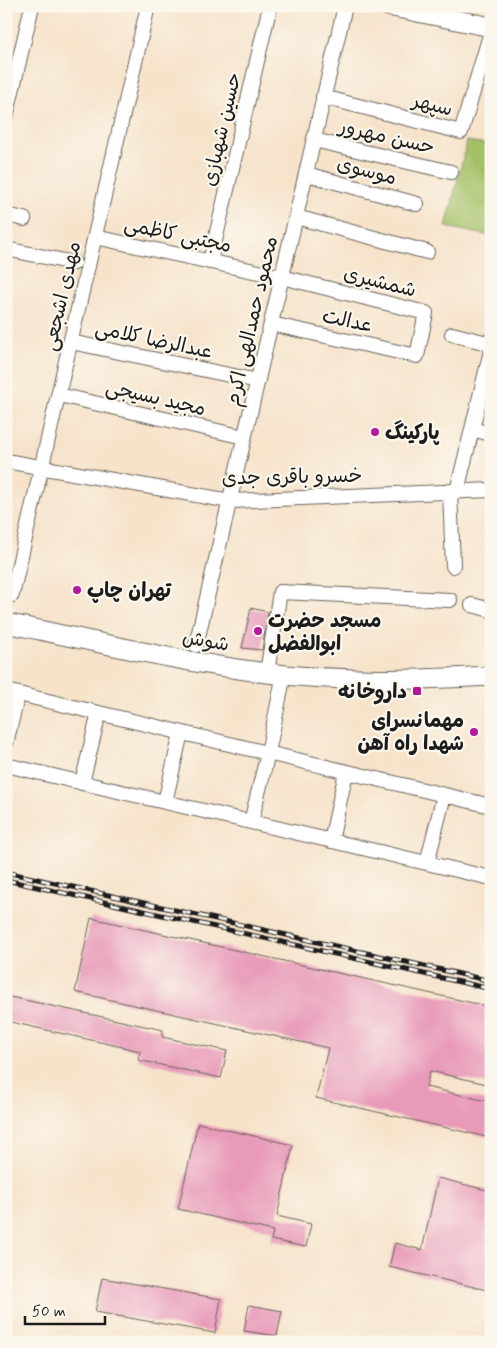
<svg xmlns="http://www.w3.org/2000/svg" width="497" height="1348" font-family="Mynerve,'Playpen Sans Arabic',sans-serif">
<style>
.green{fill:#a5c167;stroke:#606e42}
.building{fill:#e89ab9}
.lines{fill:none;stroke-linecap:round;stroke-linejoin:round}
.minor-casing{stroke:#686259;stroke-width:16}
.major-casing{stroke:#686259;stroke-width:21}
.minor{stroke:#fff;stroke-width:14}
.major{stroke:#fff;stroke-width:19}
.rail-casing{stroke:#1c1c1c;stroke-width:5}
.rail{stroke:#fbf7ec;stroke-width:3;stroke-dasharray:9;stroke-linecap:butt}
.poi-dot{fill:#b5179e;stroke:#fbf7ec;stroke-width:2}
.labels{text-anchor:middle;stroke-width:4.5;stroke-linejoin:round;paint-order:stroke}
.street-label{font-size:20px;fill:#1c1c1c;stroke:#fbf7ec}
.poi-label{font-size:20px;font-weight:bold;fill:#1c1c1c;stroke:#fbf7ec;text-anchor:start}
</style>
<rect width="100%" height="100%" fill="#fbf7ec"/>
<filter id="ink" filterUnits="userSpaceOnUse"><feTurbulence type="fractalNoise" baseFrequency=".02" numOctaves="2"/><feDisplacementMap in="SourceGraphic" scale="10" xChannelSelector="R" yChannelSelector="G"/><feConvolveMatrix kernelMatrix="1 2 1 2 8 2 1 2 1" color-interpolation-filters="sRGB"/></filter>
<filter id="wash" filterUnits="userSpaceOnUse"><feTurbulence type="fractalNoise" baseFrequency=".0096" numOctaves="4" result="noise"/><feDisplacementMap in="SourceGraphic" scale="20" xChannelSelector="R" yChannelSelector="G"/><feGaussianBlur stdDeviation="1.12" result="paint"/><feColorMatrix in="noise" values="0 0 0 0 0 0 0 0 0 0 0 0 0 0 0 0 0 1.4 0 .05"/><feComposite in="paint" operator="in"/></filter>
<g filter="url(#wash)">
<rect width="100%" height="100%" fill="#f6e3ca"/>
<path class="green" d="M467 141 491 145V236L446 227Z"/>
<g id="blocks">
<path class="building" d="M251 608 268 612 262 650 242 648Z
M91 918 491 1007V1085L430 1071 426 1087 491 1102V1138L316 1098 328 1048 75 992Z
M6 996 163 1030 162 1037 227 1051 221 1078 138 1060 140 1051 6 1021Z
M198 1123 293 1145 277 1216 311 1224 306 1247 271 1240 273 1231 178 1209Z
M438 1178 491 1191V1291L389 1267 395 1243 422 1250Z
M102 1278 221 1299 215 1333 95 1312Z
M249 1305 282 1311 277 1336 244 1331Z"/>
</g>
</g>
<g filter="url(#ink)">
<use href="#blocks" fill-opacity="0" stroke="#686259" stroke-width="1"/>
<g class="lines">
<defs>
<path id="minor" d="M323 97 461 132 491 32
M6 117 32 6
M314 140 451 172
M306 174 417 204
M6 215 24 219
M296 217 427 252
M95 237 282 277 426 313 417 356 271 324
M6 249 74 263
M210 262 270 6
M452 334 491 344
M71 342 258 381
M59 395 244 437
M472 429 491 434
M6 461 230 501 491 490
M450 491 453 566
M457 491 491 351
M12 595 148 6
M472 605 491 610
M196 645 345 6
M267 672 280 592 450 600
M6 691 491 806
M6 743 18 694
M6 765 491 878
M82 783 99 713
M165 802 181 733
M251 822 268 753 284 674
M331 841 346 772
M427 863 444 795"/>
<path id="major" d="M388 6 491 27
M6 623C93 641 179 662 267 673 341 682 417 680 491 676"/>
</defs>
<use href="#minor" class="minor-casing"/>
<use href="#major" class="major-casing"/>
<use href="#minor" class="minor"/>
<use href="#major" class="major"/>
<defs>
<path id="rail" d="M6 872 491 981
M6 880 491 989"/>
</defs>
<use href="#rail" class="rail-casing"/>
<use href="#rail" class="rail"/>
</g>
</g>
<g class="poi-dot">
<circle cx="375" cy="432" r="5"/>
<circle cx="77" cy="590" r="5"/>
<circle cx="258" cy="631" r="5"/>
<rect x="412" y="686" width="10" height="10" rx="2.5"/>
<circle cx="474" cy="732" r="5"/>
</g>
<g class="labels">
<g class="street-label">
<text transform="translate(433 104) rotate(14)" y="7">سپهر</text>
<text transform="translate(221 129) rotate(-77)" y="7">حسین شهبازی</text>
<text transform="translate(387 136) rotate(13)" y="7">حسن مهرور</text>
<text transform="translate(367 170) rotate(15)" y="7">موسوی</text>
<text transform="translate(178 234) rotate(12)" y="7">مجتبی کاظمی</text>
<text transform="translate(380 281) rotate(14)" y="7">شمشیری</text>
<text transform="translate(61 296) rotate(-77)" y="7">مهدی اشجعی</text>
<text transform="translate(348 320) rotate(12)" y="7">عدالت</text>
<text transform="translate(251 321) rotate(-77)" y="7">محمود حمدالهی اکرم</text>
<text transform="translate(154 339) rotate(12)" y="7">عبدالرضا کلامی</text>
<text transform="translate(156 397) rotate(13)" y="7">مجید بسیجی</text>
<text transform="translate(292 476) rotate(-1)" y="7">خسرو باقری جدی</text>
<text transform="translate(206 640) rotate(10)" y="7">شوش</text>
</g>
<g class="poi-label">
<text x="385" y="439">پارکینگ</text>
<text x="87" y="597">تهران چاپ</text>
<text x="268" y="627">مسجد حضرت<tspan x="268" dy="23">ابوالفضل</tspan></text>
<text x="407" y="698" text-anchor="end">داروخانه</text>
<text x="464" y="727" text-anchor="end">مهمانسرای<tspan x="464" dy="23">شهدا راه آهن</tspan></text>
</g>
</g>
<rect width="497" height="1348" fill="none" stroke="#fbf7ec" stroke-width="25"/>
<path d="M25 1316v8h80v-8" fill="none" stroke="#1c1c1c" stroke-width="2.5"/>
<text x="32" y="1316" font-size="15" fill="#1c1c1c" stroke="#fbf7ec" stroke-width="4" paint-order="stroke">50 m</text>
</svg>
